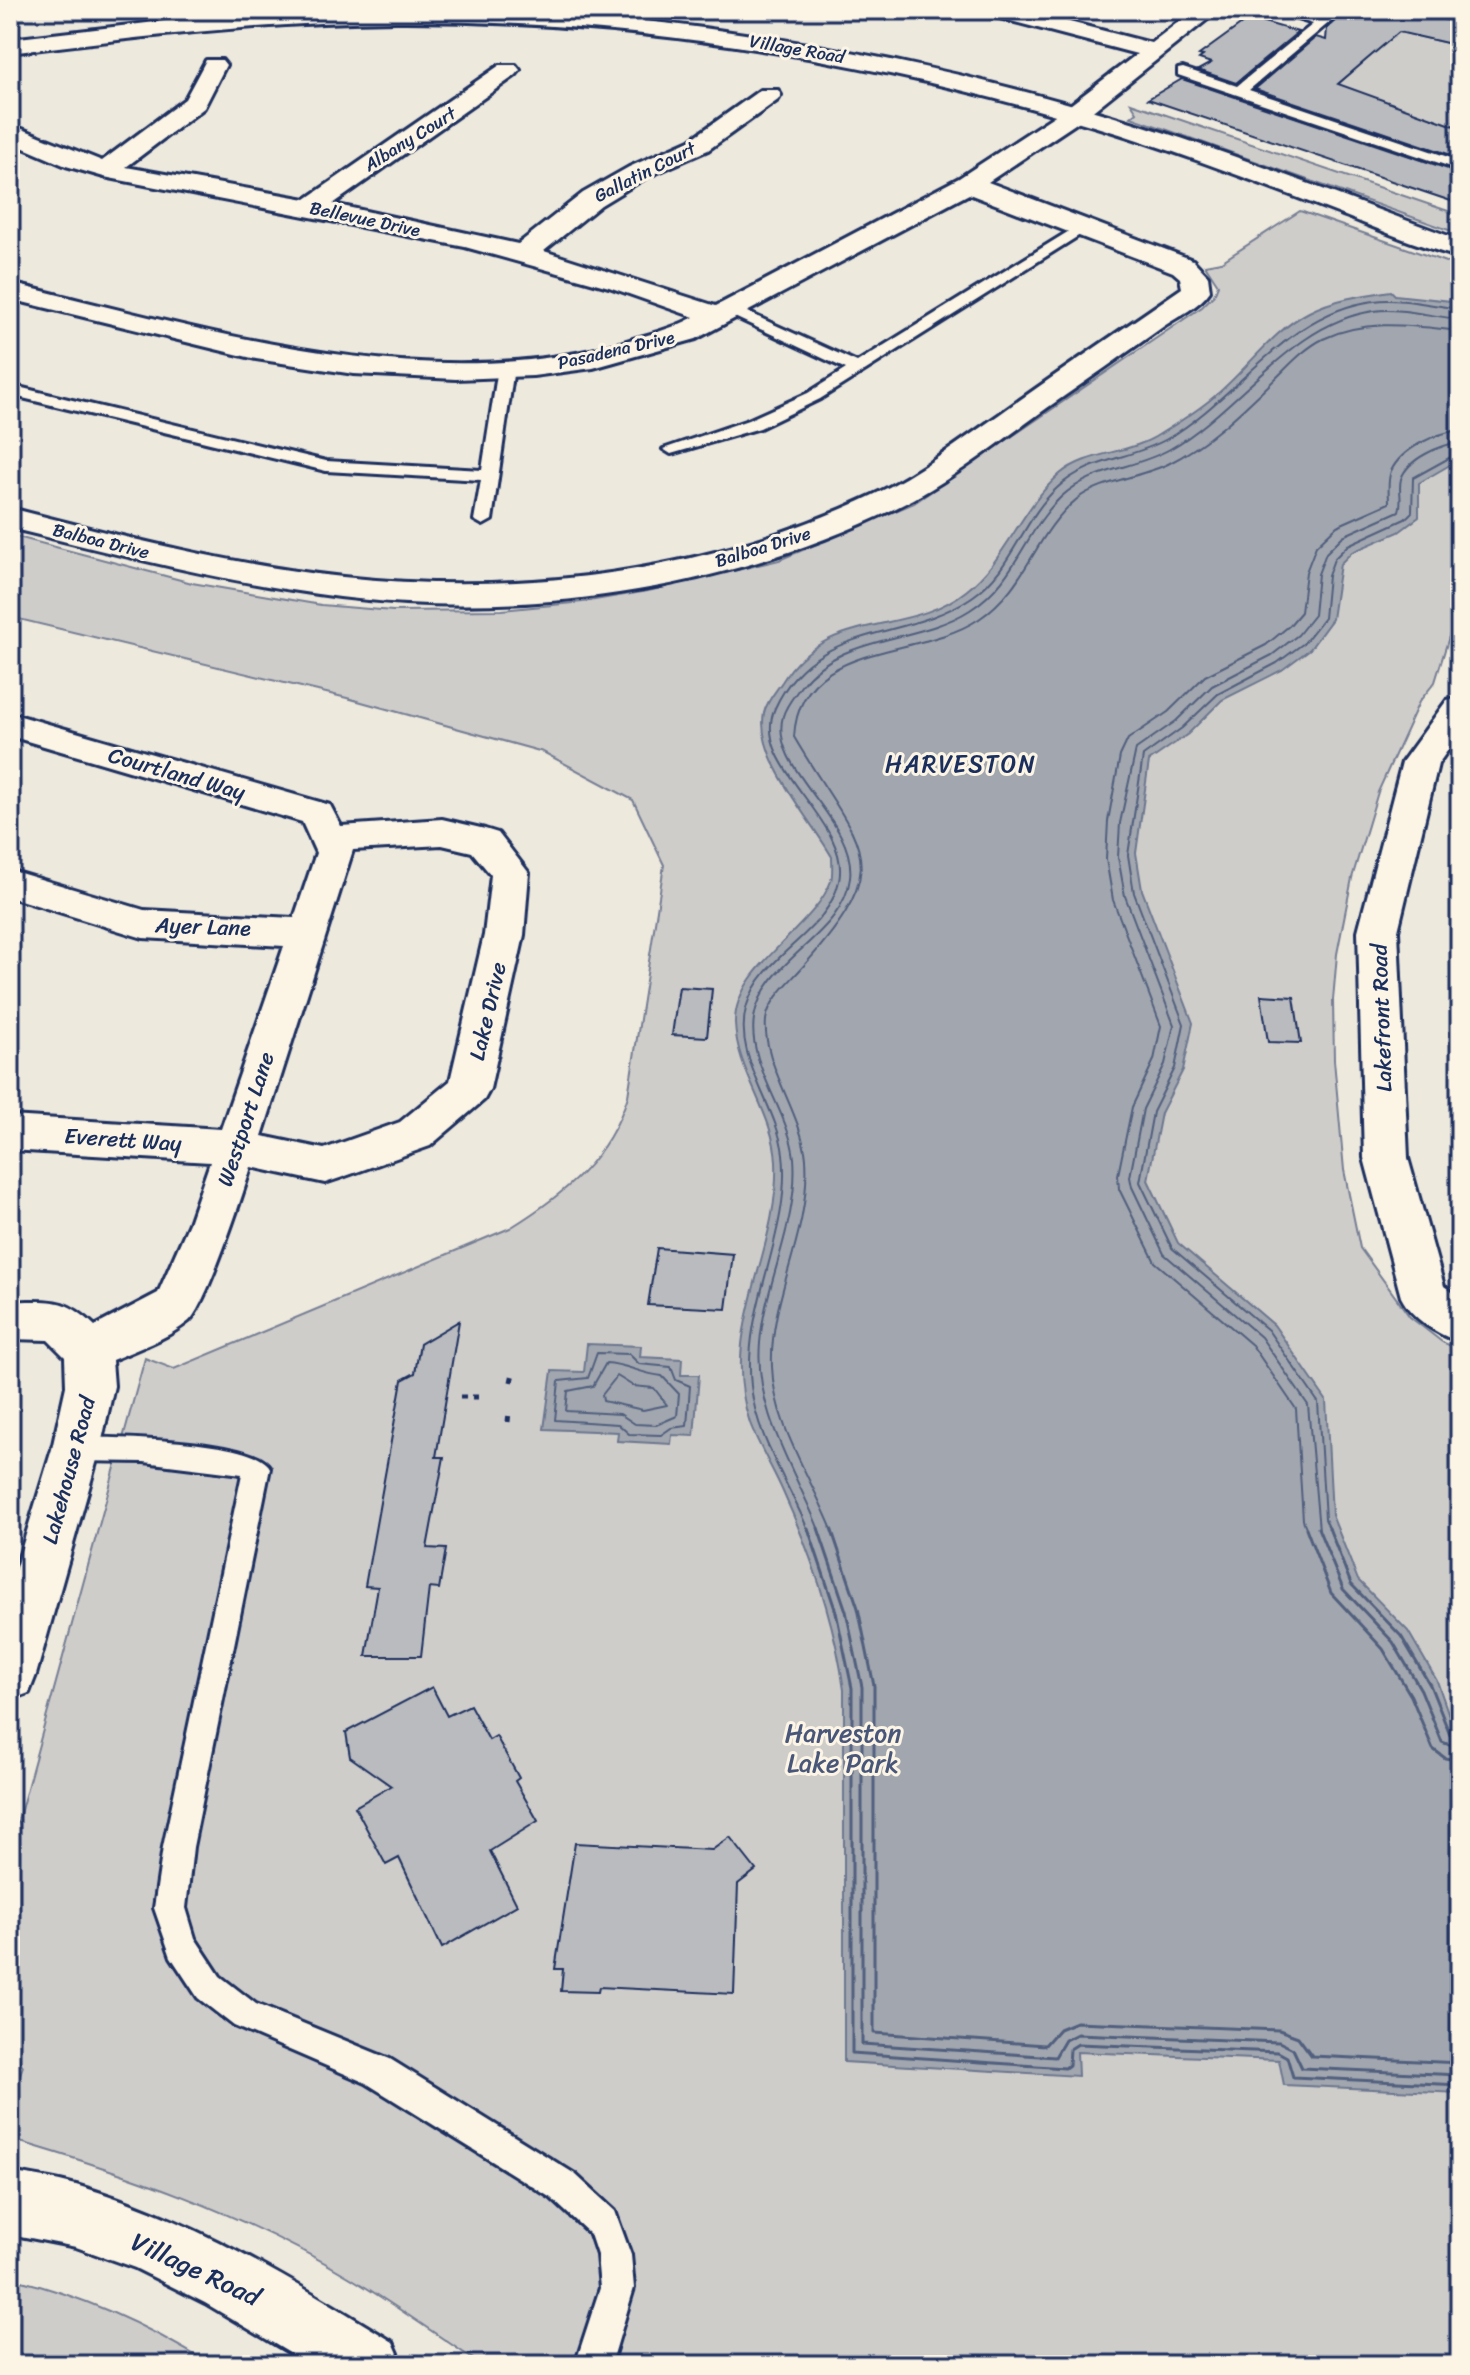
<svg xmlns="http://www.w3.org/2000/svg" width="1470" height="2375" font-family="Sriracha,sans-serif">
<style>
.green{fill:#cfcdca;stroke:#757e94;stroke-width:2}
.water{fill:#a2a7af;stroke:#6c778f;stroke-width:2}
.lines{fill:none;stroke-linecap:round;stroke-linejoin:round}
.shore-far1{stroke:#515f7e;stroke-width:2}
.shore{stroke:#515f7e;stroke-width:3}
.building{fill:#babbbe;stroke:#1b2f5e;stroke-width:2}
.service-casing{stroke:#1b2f5e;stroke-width:6}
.minor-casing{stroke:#1b2f5e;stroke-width:6}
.tertiary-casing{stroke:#1b2f5e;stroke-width:6}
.path{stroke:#1b2f5e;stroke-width:5;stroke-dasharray:6 6;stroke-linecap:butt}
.service{fill:#fcf5e5;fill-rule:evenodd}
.minor{fill:#fcf5e5;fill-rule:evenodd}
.tertiary{fill:#fcf5e5;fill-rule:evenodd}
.labels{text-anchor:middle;stroke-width:6;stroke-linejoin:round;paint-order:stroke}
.far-street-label{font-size:18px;fill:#1b2f5e;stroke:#fcf5e5}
.street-label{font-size:22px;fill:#1b2f5e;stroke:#fcf5e5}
.neighbourhood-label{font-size:24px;letter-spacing:2px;fill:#1b2f5e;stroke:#fcf5e5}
.near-park-label{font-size:26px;fill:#485679;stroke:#fcf5e5}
.near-street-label{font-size:26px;fill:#1b2f5e;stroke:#fcf5e5}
</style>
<rect width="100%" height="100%" fill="#eee9dd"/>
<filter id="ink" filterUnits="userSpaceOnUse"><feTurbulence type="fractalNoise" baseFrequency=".0125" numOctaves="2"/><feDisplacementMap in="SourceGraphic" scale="16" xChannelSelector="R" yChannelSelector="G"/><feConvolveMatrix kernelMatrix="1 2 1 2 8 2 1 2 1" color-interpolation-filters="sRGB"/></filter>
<g filter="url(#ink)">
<path class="green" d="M1396 31 1460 46V117L1454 121 1459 123 1453 131 1406 109 1337 85Z
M1131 103 1460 215V234L1131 117 1137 112Z
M1300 211 1460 267V601L1435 682 1419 702 1378 792 1352 878 1337 954 1333 1000 1334 1060 1344 1170 1360 1248 1410 1317 1442 1342 1460 1350V2365H482C438 2336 395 2305 349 2277 244 2214 128 2173 10 2139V2101L23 2066 10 2049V1850L145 1358 174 1369 510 1228C565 1194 608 1159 628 1096L664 865 633 800 543 752 347 698 15 618 10 622V535L192 583 321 605 393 611 502 610 583 602 648 591 779 560 914 503 1202 307 1214 295 1218 285 1205 265 1221 262Z
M10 2278C81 2295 149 2326 211 2365H10Z"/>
<path class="water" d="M1391 291 1395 295 1460 302V459L1419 483V517L1399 532 1352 552 1340 564 1332 619 1310 649 1282 670 1222 700 1188 734 1149 761 1136 853 1142 890 1193 1023 1183 1070 1161 1113 1148 1180 1178 1243 1274 1325 1326 1400 1332 1515 1358 1580 1408 1631 1437 1681 1460 1747V2093L1284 2085 1279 2060 1077 2052 1078 2076 844 2062V1690C835 1623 812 1556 784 1494 774 1470 759 1447 750 1423 718 1328 780 1254 776 1162 774 1113 737 1073 735 1024 733 967 814 929 831 881 833 874 832 865 832 857 810 818 755 758 764 713 766 702 776 691 782 682 827 608 907 638 966 591 1007 559 1020 509 1060 474 1086 452 1126 454 1155 437 1173 426 1194 413 1210 400 1245 373 1270 332 1309 312 1334 299 1364 295 1391 291Z
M587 1344 641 1346 640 1357 682 1359 681 1375H699L694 1436 672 1435 671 1444 617 1441 618 1432 544 1429 552 1371 584 1372Z"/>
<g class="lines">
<path class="shore-far1" d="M597 1353 629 1354 639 1364 671 1367 676 1380 690 1386 687 1426 671 1428 661 1435 629 1434 618 1424 555 1420 559 1381 588 1378Z
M606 1363C626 1364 641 1374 662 1376L679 1394 677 1416 656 1425 635 1424 620 1414 566 1411 568 1391 593 1386Z
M617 1376 633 1386 654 1388 667 1405 643 1410 603 1401 602 1395Z
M808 1530C789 1483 756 1437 751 1386 742 1306 792 1233 783 1154 777 1104 731 1056 747 1005 762 954 828 933 839 881 852 820 749 766 775 708 814 621 905 643 972 597 1013 569 1022 520 1057 488 1087 459 1132 459 1167 439 1239 397 1286 312 1374 301 1401 297 1432 306 1460 309
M819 1530C795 1470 754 1410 760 1343 765 1281 799 1222 794 1158 789 1111 747 1065 754 1018 763 959 843 937 850 878 857 818 768 770 783 716 786 705 795 695 801 686 842 633 917 644 970 610 1017 580 1023 533 1061 497 1092 468 1135 469 1170 449 1240 409 1292 322 1374 311 1401 307 1433 317 1460 319
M832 1530C811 1477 774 1425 772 1367 769 1296 811 1235 806 1159 802 1113 762 1064 766 1020 768 1002 787 984 799 971 902 858 859 849 794 737 799 639 918 660 979 619 1028 586 1034 534 1077 499 1098 482 1143 476 1168 464 1207 445 1241 412 1272 382 1288 367 1303 349 1323 339 1367 318 1413 326 1460 331
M1307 1530 1303 1520 1296 1409 1252 1345 1155 1262 1119 1189 1118 1175 1132 1107 1154 1060 1161 1026 1113 900 1106 859 1108 821 1120 756 1128 739 1168 712 1205 676 1266 645 1289 626 1301 612 1306 572 1316 546 1337 526 1389 503C1389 493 1387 481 1391 471 1402 448 1436 433 1460 430
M1319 1530 1308 1405 1261 1337 1164 1254 1132 1187 1130 1177 1143 1109 1165 1064 1174 1025 1125 896 1118 857 1120 823 1136 749 1176 721 1212 686 1272 655 1298 635 1314 615 1318 574 1326 553 1343 536 1399 511C1403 500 1398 490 1401 479 1408 458 1441 445 1460 442
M1330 1530 1325 1519 1318 1402 1268 1330 1172 1248 1140 1182 1153 1112 1175 1068 1184 1024 1134 893 1128 855 1143 756 1182 728 1218 694 1277 663 1304 643 1324 618 1328 576 1334 559 1348 545 1405 519 1412 512 1413 478 1460 452"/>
<path class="shore" d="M808 1528 836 1612 852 1688V2053L1065 2068 1069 2065 1070 2049 1078 2044 1278 2052 1287 2057 1293 2077 1460 2085
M818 1528 846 1611 862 1687V2044L1055 2057 1065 2040 1077 2034 1279 2042 1293 2049 1302 2068 1460 2075
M831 1528 858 1608 874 1686V2033L1045 2045 1059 2029 1076 2022 1279 2030 1298 2037 1312 2056 1460 2063
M1306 1528 1331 1593 1383 1649 1411 1696 1433 1749 1445 1758 1460 1761
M1318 1528 1343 1589 1393 1642 1421 1690 1442 1742 1460 1749
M1329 1528 1351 1584 1401 1636 1430 1685 1450 1735 1460 1739"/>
</g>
<path class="building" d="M1347 10H1425L1429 16 1460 23V46L1399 32 1338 84 1460 128V158L1255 89 1316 37 1326 40 1327 28Z
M1250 18 1298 32 1236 83 1198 70 1211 63 1199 59 1203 56 1199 55Z
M1182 79 1460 173V204L1148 99Z
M679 987 712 989 707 1037 672 1035Z
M1261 995 1294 997 1301 1043 1268 1042Z
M657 1248 733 1254 726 1309 648 1305Z
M459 1321 436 1457H444L427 1548 446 1549 439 1589 429 1588 421 1656H366L378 1587 365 1586 402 1380 415 1373 420 1344Z
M432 1687 447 1716 470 1705 489 1740 496 1736 519 1778 515 1781 538 1821 490 1851 517 1905 442 1948 399 1858 386 1865 355 1807 391 1786 350 1757 346 1732Z
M730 1837 756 1870 738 1884 734 1994 599 1987 598 1992 561 1991 563 1969H555L575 1843 712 1850Z"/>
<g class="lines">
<defs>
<path id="service" d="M1267 10H1287L1320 19 1330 10H1344L1249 90 1460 161V170L1178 75V69L1183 68 1237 86 1313 24Z
M1428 10 1460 12V20L1430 13Z
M1079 225 1091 228 820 399 760 428 671 454 663 449 748 420 808 393 846 369 726 313V307H736L857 362Z
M506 363 514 368 492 520 483 525 474 520 481 480 326 471 10 395V385L326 461 482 470 498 368Z
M76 1437C111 1438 256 1439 270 1468L193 1847 186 1908 195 1938 220 1976 256 2004 390 2059 575 2174 615 2211 631 2255 634 2288 611 2365H575L600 2288 597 2255 590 2234 551 2198 366 2083 234 2026 198 1998 171 1957 154 1908 163 1847 242 1474 144 1462 76 1461 67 1457 63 1449 67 1441Z"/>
<path id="minor" d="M985 10H1023L1151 43 1194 10H1219L1084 118 988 182 1193 260 1208 276 1210 291C1200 306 1179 316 1164 326 1125 354 1086 381 1047 408 998 443 950 482 896 508 726 591 526 620 340 597 228 583 119 555 10 528V508C120 536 230 565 343 577 524 596 708 573 873 495 918 474 959 442 1000 414 1060 371 1121 330 1182 288L1180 278 1173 272 969 194 696 339 593 368 533 376 456 379 354 374 256 359 10 299V283C203 329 422 398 620 343 645 335 671 330 694 317L609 287 465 247 104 177 66 166 10 142V124L102 161 185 99 206 60H222L226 65 204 108 126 167 306 199 500 65H516L520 70 516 75 333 204 518 244 583 193 629 167 690 140 760 90H778L781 95 778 100 708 150 647 177 601 205 544 251 716 306 959 178 1066 108 1137 54 988 15Z
M1460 697V733L1438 764 1398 931 1408 1158 1444 1286 1460 1298V1342C1437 1334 1412 1319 1401 1297L1364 1158 1358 931 1402 762 1447 700Z
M10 713 330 805 341 826 442 819 485 829 498 833 529 873 524 935 490 1089 484 1100 430 1146 340 1178 325 1183 251 1167C243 1194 206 1306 189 1321 167 1339 138 1349 112 1360L114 1386 100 1449 36 1675 29 1693 10 1700V1587L52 1449 66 1386 65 1357 48 1340 10 1339V1301C51 1302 64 1296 95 1326L158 1293 189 1223 210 1162 10 1150V1116L221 1129 284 946 143 938 10 897V870L144 910 294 918 316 853 302 822 10 736ZM442 845 472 852 491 875 484 935 450 1081 400 1122 324 1149 262 1136 353 850Z"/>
<path id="tertiary" d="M303 10C371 10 440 7 508 10 702 20 897 54 1084 108 1212 144 1335 195 1460 240V257C1415 246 1370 225 1327 209 1241 176 1155 143 1066 118 850 56 621 20 396 21 267 22 138 37 10 53V39L190 18Z
M10 2172C32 2176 55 2179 76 2185 190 2218 292 2280 393 2342L403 2365H310L205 2303 135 2268 76 2247 10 2234Z"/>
</defs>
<use href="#service" class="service-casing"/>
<use href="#minor" class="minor-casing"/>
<use href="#tertiary" class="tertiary-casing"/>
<path class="path" d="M511 1382 513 1373
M460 1397H478
M508 1422 509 1412"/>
<use href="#service" class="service"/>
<use href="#minor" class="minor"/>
<use href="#tertiary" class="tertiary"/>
</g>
</g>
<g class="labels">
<g class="far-street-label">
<text transform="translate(797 49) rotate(10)" y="6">Village Road</text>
<text transform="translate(410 139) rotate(-32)" y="6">Albany Court</text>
<text transform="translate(645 172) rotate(-27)" y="6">Gallatin Court</text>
<text transform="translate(365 219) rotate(12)" y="6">Bellevue Drive</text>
<text transform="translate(616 350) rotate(-13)" y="6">Pasadena Drive</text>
<text transform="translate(101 541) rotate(14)" y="6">Balboa Drive</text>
<text transform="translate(763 547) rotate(-17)" y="6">Balboa Drive</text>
</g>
<g class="street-label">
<text transform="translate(177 773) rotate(16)" y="8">Courtland Way</text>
<text transform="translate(203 926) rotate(2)" y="8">Ayer Lane</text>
<text transform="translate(487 1011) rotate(-77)" y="8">Lake Drive</text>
<text transform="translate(1381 1018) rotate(-92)" y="8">Lakefront Road</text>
<text transform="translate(245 1119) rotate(-72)" y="8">Westport Lane</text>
<text transform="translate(123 1139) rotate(4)" y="8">Everett Way</text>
<text transform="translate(68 1470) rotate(-75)" y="8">Lakehouse Road</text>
</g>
<g class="neighbourhood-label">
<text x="961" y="772">HARVESTON</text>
</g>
<g class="near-park-label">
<text x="843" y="1742">Harveston<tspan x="843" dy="30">Lake Park</tspan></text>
</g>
<g class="near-street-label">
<text transform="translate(196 2269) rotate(25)" y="9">Village Road</text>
</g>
</g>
<rect width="1470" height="2375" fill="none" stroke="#fcf5e5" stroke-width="40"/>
<rect x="20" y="20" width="1430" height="2335" fill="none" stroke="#1b2f5e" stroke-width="3" filter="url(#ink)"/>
</svg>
